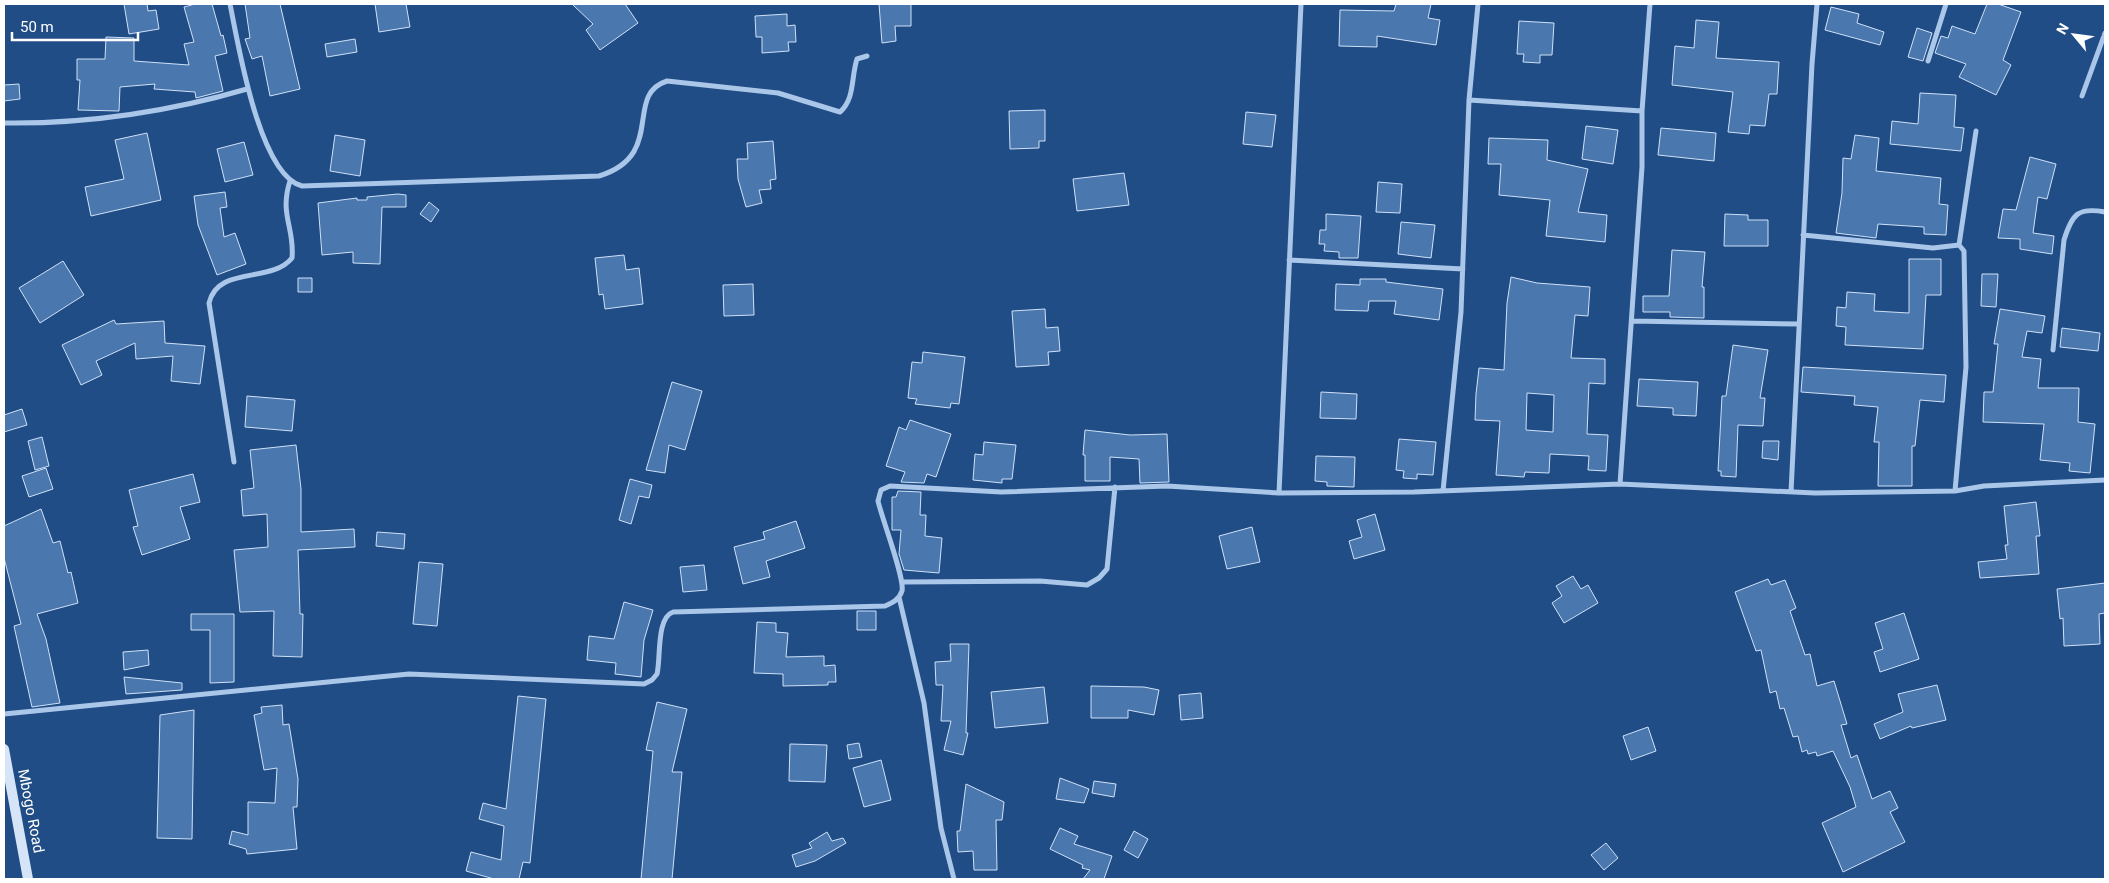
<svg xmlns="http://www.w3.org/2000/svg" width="2109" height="883" font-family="Roboto,sans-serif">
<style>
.building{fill:#4a77ae;stroke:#cfe1f7;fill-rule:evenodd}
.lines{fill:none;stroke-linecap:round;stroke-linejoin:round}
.street{stroke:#aac7e9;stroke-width:5}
.secondary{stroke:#d5e4f7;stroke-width:10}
.labels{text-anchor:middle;stroke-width:4.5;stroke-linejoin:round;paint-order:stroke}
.street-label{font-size:15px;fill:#fff;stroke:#214d86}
</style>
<rect width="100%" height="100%" fill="#214d86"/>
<path class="building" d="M124 4H147L148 11 156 10 159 29 129 34Z
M195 4H212L221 36 223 35 227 53 215 56 223 91 196 98 195 92 154 89 155 84 120 87 119 111 78 110 80 80H77V59H105L106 37 134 38V61L189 65 184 44 194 42 184 7Z
M245 4H280L300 89 270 96 262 56 252 59 245 39 250 38Z
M375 4H406L410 27 379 32Z
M572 4H625L638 23 600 50 586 30 593 24Z
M879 4H911V26H895L896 41 882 43Z
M1396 4H1431L1428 18 1440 20 1436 45 1377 36V47L1339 46 1340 10 1394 11Z
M1987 4H1998L2021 12 2003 60 2011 65 1996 95 1959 77 1966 64 1935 53 1941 36 1948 38 1952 26 1975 34Z
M1831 7 1859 14 1857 23 1884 32 1880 45 1825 30Z
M787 14V26L795 25 796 42H788L789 51 762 53V37H756L755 16Z
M1696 20 1719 22 1716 58 1779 62 1777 94H1769L1765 126 1750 125 1749 134 1728 132 1733 92 1672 85 1675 46 1694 48Z
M1519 21 1554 23 1552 55H1540V63L1523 62 1524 54H1517Z
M1917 28 1932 33 1923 61 1908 57Z
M355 39 357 52 327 57 325 44Z
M19 84 20 99 4 101V85Z
M1920 93 1956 95 1954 127 1964 128 1961 151 1890 144 1892 121 1918 124Z
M1045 110V141H1039V148L1010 149 1009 111Z
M1246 112 1276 115 1272 147 1243 144Z
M1586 126 1618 130 1613 164 1582 159Z
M1661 128 1716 133 1714 161 1658 155Z
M147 133 161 200 91 216 85 187 124 179 115 140Z
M335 135 365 140 360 176 330 171Z
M1855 135 1879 138 1876 171 1941 178 1939 204 1948 205 1946 235 1924 234V227L1878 224 1876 238 1836 233 1842 193 1843 158 1851 159Z
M1489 138 1548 140 1547 160 1588 169 1578 212 1607 215 1605 242 1546 236 1550 200 1499 195 1501 164H1488Z
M773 141 776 179 770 180 771 189 759 190 762 203 746 207 738 179 737 159H748L747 143Z
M244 142 253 175 225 182 217 149Z
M2030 157 2056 164 2047 199 2038 197 2033 233 2054 236 2052 254 2020 249V239L1998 238 2003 209 2016 210Z
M1124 173 1129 205 1077 211 1073 179Z
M1378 182 1402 184 1400 213 1376 212Z
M225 192 227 207 220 208 224 237 235 233 246 264 217 275 198 225 194 196Z
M398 194 406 195V207H382L380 264 353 263V252L322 255 318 203 357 198V200H367V197Z
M429 202 439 210 431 222 420 214Z
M1326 214 1361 216 1358 258H1339V252L1324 251 1325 244H1319L1320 230H1326Z
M1725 214 1748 215V220H1768V246H1724Z
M1401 222 1435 225 1431 258 1398 254Z
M1672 250 1705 252 1702 287H1704V318L1670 317V312H1643V296H1669Z
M624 255 626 270 639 268 643 304 605 309 603 294 599 295 595 258Z
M1909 259H1941V295H1926L1923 349 1845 345 1846 327 1836 326 1837 307 1846 308 1847 292 1875 294 1874 311 1909 313Z
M63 261 84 295 40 323 19 288Z
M1982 274H1998L1996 307 1981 306Z
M1511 277 1537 283 1590 287 1588 316 1575 315 1571 358 1605 359V384L1589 383 1587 434 1608 435 1606 471 1588 470 1589 456 1550 454 1549 473 1525 472 1524 477 1496 475 1500 421 1475 420 1476 394 1479 368 1504 370 1507 303ZM1527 393 1554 395 1553 432 1526 430Z
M298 278H312V292H298Z
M1360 279H1386V282L1443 289 1439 320 1394 314 1396 301H1369L1368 311 1335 310 1336 284 1360 285Z
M753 284 754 315 724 316 723 285Z
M1045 309 1046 328 1058 327 1060 351 1048 352 1049 365 1016 367 1012 311Z
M2000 309 2045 316 2042 333 2027 331 2022 357 2041 359 2038 388H2079L2078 422 2095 424 2090 473 2069 471 2070 463 2040 460 2044 424 1983 422 1984 392H1993L1998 344H1994Z
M114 320 116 324 164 321 165 343 205 346 200 384 171 381 173 356 136 359 135 343 96 361 102 375 81 385 62 345Z
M2062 328 2100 333 2098 351 2060 347Z
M1733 345 1768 350 1760 398H1765L1763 426 1738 425 1736 477 1721 476V471H1718L1722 396H1726Z
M923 352 965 357 959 404 951 403 950 408 915 404 917 399 908 398 912 362 922 363Z
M1803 367 1946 375 1944 402 1920 400 1915 446H1912V486H1878L1879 442H1874L1878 407 1854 405 1855 396 1801 392Z
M1639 379 1698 382 1696 416 1673 415V408L1637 406Z
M672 382 702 391 685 450 669 445 665 473 646 470Z
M1321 392 1357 394 1356 419 1320 418Z
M247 396 295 400 292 431 245 427Z
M22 409 27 425 4 432V415Z
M910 420 951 434 936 477 927 474 924 483 901 482 905 472 886 466 899 427 906 430Z
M1085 430 1130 435 1167 434 1169 482 1140 483 1139 459 1110 457V481H1085V455H1083Z
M42 437 49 466 35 470 28 441Z
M1399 439 1436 442 1433 475 1417 474V479L1403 478 1404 471 1396 470Z
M1763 441H1779L1778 460 1762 458Z
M984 442 1016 445 1012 479H1002V483L973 480 975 454 983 455Z
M296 445 301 489V532L354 529 355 547 298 550 300 614H303L302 657 273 656 274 611 240 612 234 550 268 547 267 514 243 516 241 490 254 488 250 450Z
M1316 456 1355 457 1354 487 1327 486V482L1315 481Z
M46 468 53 489 29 497 22 476Z
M193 474 200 502 180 507 190 539 142 555 133 527 138 526 129 490Z
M630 479 652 485 649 498 639 496 631 524 619 520Z
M898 491 921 492 920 515H926L925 536 942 538 939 573 904 570 899 554 901 530H892V497H896Z
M2036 502 2040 536H2036L2039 574 1980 578 1978 562 2007 559 2005 545H2008L2004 506Z
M41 509 53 543 60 541 68 573 71 572 78 603 37 614 46 639 60 703 32 707 14 626 21 624 4 558V526Z
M1375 514 1385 550 1354 559 1349 541 1362 537 1357 520Z
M796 521 805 548 766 561 770 577 743 584 734 547 765 539 763 532Z
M1252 527 1260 562 1227 569 1219 536Z
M377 532 405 534 404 549 376 546Z
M419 562 443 564 437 626 413 624Z
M704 565 707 590 683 592 680 567Z
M1573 576 1581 589 1588 585 1598 603 1564 623 1552 603 1562 596 1556 586Z
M1768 579 1771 585 1785 580 1796 608 1790 611 1805 655 1810 654 1817 686 1834 681 1847 724 1841 725 1851 758 1857 755 1872 799 1890 791 1898 808 1890 812 1905 842 1843 872 1822 823 1856 807 1850 787 1833 751 1817 756 1816 752 1808 754 1807 750 1802 752 1798 736 1793 737 1784 708 1780 709 1776 691 1770 693 1761 650 1756 651 1735 592Z
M2105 583V613L2099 614 2100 644 2064 646 2063 618 2060 619 2057 589Z
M624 602 653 610 644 640 641 677 615 674 616 663 587 660 589 636 614 639Z
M857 611H876V630H857Z
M1904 613 1919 659 1880 672 1874 652 1883 649 1875 623Z
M191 614H234V682L210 683V630H191Z
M757 622 776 623V632L788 633 786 657 824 656V666L835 665 836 682H828V685L783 686V674L754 673Z
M950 644H969L966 733H968L963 755 944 750 951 721H941L943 685H936L935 662 951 661Z
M148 650 149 665 124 670 123 652Z
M124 677 182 683V690L126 694Z
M1937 685 1946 720 1912 728 1911 726 1880 739 1874 724 1903 712 1898 694Z
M1091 686 1144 687 1159 690 1154 715 1128 710V718H1091Z
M1044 687 1048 723 995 728 991 692Z
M1201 693 1203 718 1181 720 1179 695Z
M518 696 546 699 530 863 523 862 519 879H494L466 871 471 852 501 860 504 826 479 819 483 803 506 809Z
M657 702 687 709 672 772H682L672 879H641L653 751 646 750Z
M282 705 283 725 289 724 298 779 297 807H293L297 849 247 854 246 849 229 844 232 831 248 835V802L275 803 277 768 264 770 254 715 262 713 261 707Z
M194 710 192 839 157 838 160 715Z
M1648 727 1656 751 1631 760 1623 736Z
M859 743 862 757 849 759 847 745Z
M790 744 827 745 825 782 789 781Z
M881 760 891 800 864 807 853 768Z
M1060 778 1089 789 1084 803 1056 799Z
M1094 781 1116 784 1114 797 1092 793Z
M966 784 1004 802 1002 820H996L997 870H974L973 851 958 852 957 831H960Z
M1060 828 1078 836 1074 844 1112 856 1104 879H1083L1090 870 1082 868 1083 865 1050 849Z
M1134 831 1148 839 1138 858 1124 850Z
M827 832 832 841 843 838 846 843 815 861 796 867 792 855 812 848 809 843Z
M1606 843 1618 858 1604 870 1591 855Z"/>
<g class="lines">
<path class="street" d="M230 4C238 43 259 175 302 186L599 176C667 155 623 95 667 81L778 93 840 112C855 99 851 77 857 59L867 56
M1928 61 1946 4
M2082 96 2105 33
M1469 100 1642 111
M4 123C86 124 168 112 247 89
M1803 235 1933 248 1959 245 1964 251 1966 367 1955 491
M1959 245 1976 131
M1289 260 1463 269
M1632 321 1798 324
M2053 350 2064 240C2072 214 2078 207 2105 212
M234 462 209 303C218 265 271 284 292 258 295 228 279 215 290 181
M1620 484 1642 167V111L1650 4
M1443 491 1461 312 1469 100 1478 4
M1791 492 1812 64 1817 4
M1279 493 1301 4
M902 582 1040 581 1087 585 1099 578 1107 569 1115 487
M899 597 924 703 941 828 954 879
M4 714 409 674 644 684 652 680 657 674C661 658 656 618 673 612L885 606C892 603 899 600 902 591 905 578 882 519 878 501L881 490 890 486 1001 492 1167 486 1279 493 1414 492 1620 484 1815 493 1955 491 1984 486 2105 480"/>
<path class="secondary" d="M4 749 28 879"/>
</g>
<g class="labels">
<g class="street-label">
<text transform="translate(31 811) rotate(79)" y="5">Mbogo Road</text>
</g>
</g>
<rect width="2109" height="883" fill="none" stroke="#ffffff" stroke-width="10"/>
<g transform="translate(2074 35) rotate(299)" stroke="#214d86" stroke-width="4" paint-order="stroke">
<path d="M0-4L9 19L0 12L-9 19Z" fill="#ffffff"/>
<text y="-8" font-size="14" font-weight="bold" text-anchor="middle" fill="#ffffff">N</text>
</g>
<path d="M12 32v8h126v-8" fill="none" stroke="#ffffff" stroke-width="2.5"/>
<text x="20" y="32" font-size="15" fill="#ffffff" stroke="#214d86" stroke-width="4" paint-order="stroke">50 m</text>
</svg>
